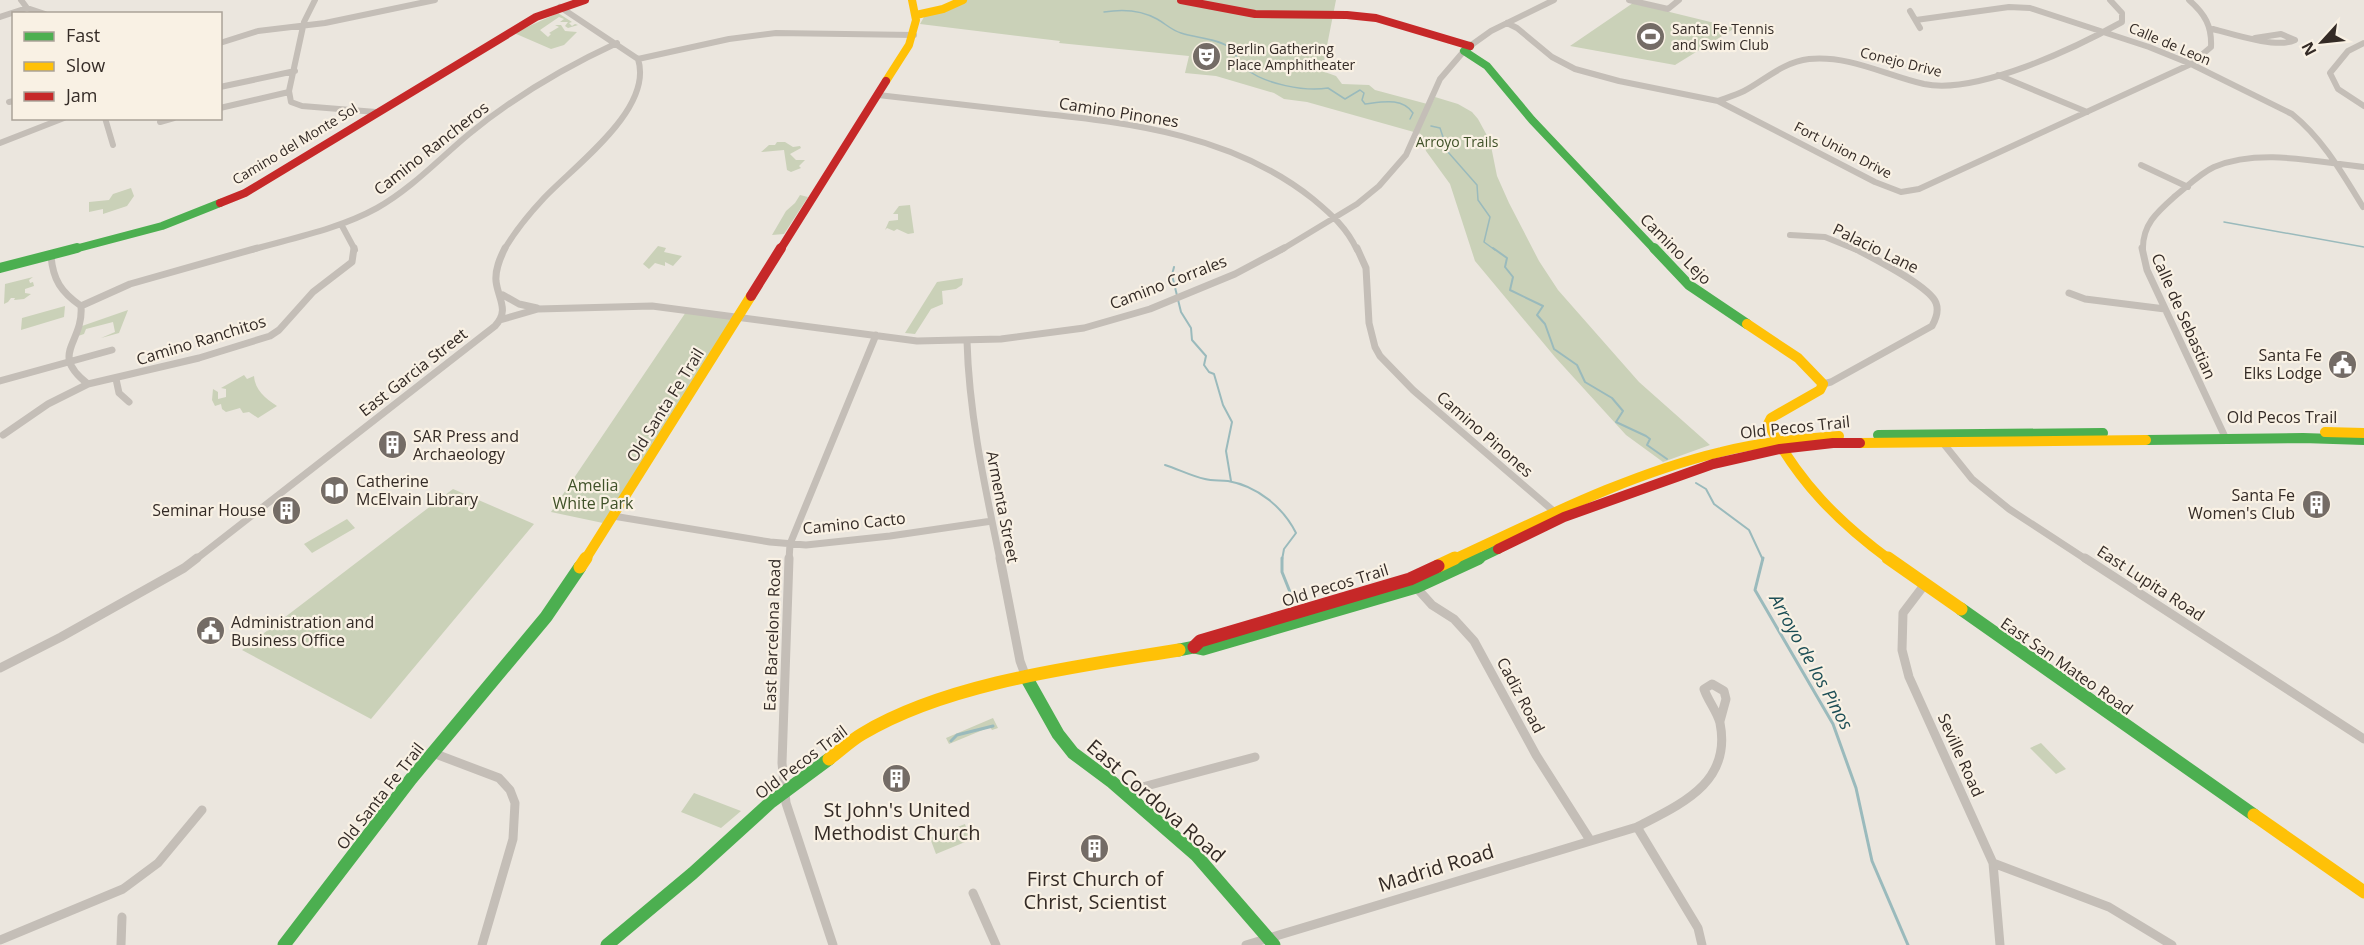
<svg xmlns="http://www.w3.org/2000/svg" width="2364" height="945" font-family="'Open Sans',sans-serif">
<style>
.green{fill:#cad1b8}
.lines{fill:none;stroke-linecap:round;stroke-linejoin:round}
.stream-far2{stroke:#9ababc;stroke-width:1.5}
.stream-far1{stroke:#9ababc;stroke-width:2}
.stream{stroke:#9ababc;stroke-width:3}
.street-far2{stroke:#c4beb7;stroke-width:6}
.street-far1{stroke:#c4beb7;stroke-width:7}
.street{stroke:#c4beb7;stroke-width:9}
.fast-far2{stroke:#4caf50;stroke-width:8}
.fast-far1{stroke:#4caf50;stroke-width:10}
.fast{stroke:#4caf50;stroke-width:13}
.slow-far2{stroke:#ffc107;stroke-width:8}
.slow-far1{stroke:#ffc107;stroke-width:10}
.slow{stroke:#ffc107;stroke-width:13}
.jam-far2{stroke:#c62828;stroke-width:8}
.jam-far1{stroke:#c62828;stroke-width:10}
.jam{stroke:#c62828;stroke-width:13}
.labels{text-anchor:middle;stroke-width:4.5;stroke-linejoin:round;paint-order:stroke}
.far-poi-label{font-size:14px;fill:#342b26;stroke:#f9f1e4;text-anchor:start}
.far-street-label{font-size:14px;fill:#342b26;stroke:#f9f1e4}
.far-park-label{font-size:14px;fill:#405229;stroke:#f9f1e4}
.street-label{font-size:16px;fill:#342b26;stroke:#f9f1e4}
.poi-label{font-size:16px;fill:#342b26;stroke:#f9f1e4;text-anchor:end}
.park-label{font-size:16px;fill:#405229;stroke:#f9f1e4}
.water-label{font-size:18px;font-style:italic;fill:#1b4d55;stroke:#f9f1e4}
.near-street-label{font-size:20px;fill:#342b26;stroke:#f9f1e4}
.near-poi-label{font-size:20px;fill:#342b26;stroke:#f9f1e4}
</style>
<rect width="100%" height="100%" fill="#ebe6de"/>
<path class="green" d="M967 0H1336L1322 71 1336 76 1342 84 1369 85 1375 90 1431 105 1435 97 1458 104 1472 112 1478 119 1490 141 1497 176 1509 203 1539 261 1558 290 1639 382 1710 445 1663 462 1626 435 1555 357 1475 261 1450 184 1426 151 1421 134 1307 102 1284 99 1274 93 1216 76 1185 73 1189 56 1059 43 1060 41 920 24 924 17Z
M1633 3 1735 28 1675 65 1570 46Z
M558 13 572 22 569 23 572 26 575 24 578 25 568 28 565 26 568 22H560L564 19 559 17 540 30 548 37 551 34 549 33 559 27 555 25H561L565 31 577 32 564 45 551 49 514 33Z
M777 142H785L793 147 800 146 801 148 790 154 796 160H805L799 166 801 168 791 172 787 170 784 150 761 152 769 145H775Z
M131 188 134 196 127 206 103 214V209L89 212V202L109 200 113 194Z
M800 195 808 197 784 234 772 235 786 211 795 203Z
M910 205 914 233 908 234 897 229 894 231 887 228 885 230 889 221 898 220V214H893L899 206Z
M658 246 666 248 664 252 682 256 673 266 665 262V266L655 263 649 269 643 264Z
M33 277 29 280 30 283 33 282 34 286 25 289V293L31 294 24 299 14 300 15 298H11L8 302 4 304 5 284Z
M963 278 962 285 956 289 942 291 943 304 931 309 915 334 905 333 937 282Z
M65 306 64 317 21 330 22 318Z
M128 310 119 333 101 338 115 332 113 322 86 329 84 334 78 336 82 326Z
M686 312 728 317 732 320 603 523 551 512Z
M244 375 247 379 254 376C255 390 265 398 277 406L258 418 249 412 243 413 240 408 226 412 222 409 221 404 215 406 212 400 213 389 218 392V399L226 397V389L221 388Z
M453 489 534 524 371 719 242 650Z
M347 519 355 528 312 553 304 544Z
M993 718 998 728 992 730 990 727 949 744 946 738Z
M2041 743 2066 769 2056 774 2030 748Z
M694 793 741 811 721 828 681 812Z
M965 824 970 840 936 854 930 838Z"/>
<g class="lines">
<path class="stream-far2" d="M1104 12C1122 9 1141 10 1157 19 1166 24 1171 30 1181 33 1196 38 1216 38 1229 47 1236 53 1239 63 1246 69 1265 84 1305 92 1328 88L1345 99 1360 90 1364 93 1362 100 1365 104C1382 102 1402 97 1413 113L1410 119
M1431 126 1440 128 1448 152 1477 185 1478 200 1490 217 1484 242 1495 250
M2224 222 2364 247"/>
<path class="stream-far1" d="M1493 248 1507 258 1505 267 1513 277 1510 290 1543 306 1537 315 1545 324 1554 349 1577 365 1585 382 1612 398 1623 411 1616 422 1646 436 1650 439 1647 445 1667 459
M1174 267 1172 275 1181 312 1191 328 1192 340 1206 356 1204 365 1209 372 1214 374 1223 405 1232 422 1226 451 1231 481
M1165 465C1178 469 1191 476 1205 479 1212 481 1220 480 1228 481 1257 486 1283 507 1296 533L1284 549 1282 560
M1696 483 1706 489 1714 504 1749 530 1763 560"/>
<path class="stream" d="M1282 558V572L1292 597
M1763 558 1755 590 1833 724 1856 788 1872 861 1908 945
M951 741 957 735 993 726"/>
<path class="street-far2" d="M21 0 27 8 45 14
M315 0 304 22 289 91 291 102 302 106 376 112
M1629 0 1668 9 1679 0
M1910 11 1920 28
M0 17 27 8
M1916 20 2009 7 2030 8 2149 47 2191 64 2292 114C2323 139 2342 173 2363 207
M1507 23 1517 28 1552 57 1575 69 1619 81 1718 101 1875 182 1901 192 1919 189 2191 64 2211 47C2212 26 2205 14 2189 0
M2213 29C2232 34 2278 49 2295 40L2281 34 2255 38
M220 43 258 31 325 23 435 0
M2364 43 2348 51 2330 73 2338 89 2364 106
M1470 46 1491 31 1554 0
M638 59 729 39 776 33 914 35
M1998 75 2087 112
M220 87 295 71
M878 95C931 101 983 107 1036 113 1134 123 1234 136 1313 199 1331 214 1347 228 1357 250
M1718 101C1726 98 1736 95 1744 91 1765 80 1783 62 1809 59 1849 55 1885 75 1924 84 1977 95 2075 48 2122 22V13L2110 0
M9 102 14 101
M220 108 289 92
M105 118 113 145
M160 122 174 118
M0 143 64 118
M2141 165 2188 187
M341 224 355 250
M1790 235 1825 237 1857 250
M251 250C293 238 339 229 377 208 411 189 439 159 469 134 514 97 565 67 617 43
M504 250C515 231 529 214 544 198 574 166 654 109 638 59L560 7
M1281 250 1357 204 1379 186 1406 155 1440 79 1464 51
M2143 250C2142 225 2157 212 2174 197 2187 187 2199 174 2214 167 2260 148 2316 162 2364 167"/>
<path class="street-far1" d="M1357 248 1366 268 1369 323 1375 347 1380 356 1413 390 1557 514
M2142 248 2147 270 2226 439
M51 256C53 280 61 292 81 306 84 344 48 353 88 384
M2069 293 2085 299 2165 309
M503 295 519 304 537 308
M81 306 130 284 257 248
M500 320 538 309 652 306 917 341 1001 339 1084 328 1150 309 1235 274 1284 248
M967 341C969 415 985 487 1000 560
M116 379 119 393 129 402
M0 381 112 350
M1823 384 1831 382 1932 326C1936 319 1939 311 1936 303 1930 286 1871 257 1854 248
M3 435 48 404 88 384 199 358 270 336 279 330 313 292 352 262 354 248
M1939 438 1972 479 2009 509 2087 560
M613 516 770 542 806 545 890 536 992 521
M195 560 495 326C510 310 498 299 496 281 495 269 500 258 505 248
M789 560 790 544 876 335"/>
<path class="street" d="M789 558 782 763 786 803 833 945
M1000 558 1020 661 1026 677
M2085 558 2364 739
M1925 584 1903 613 1902 650 1909 677 1993 863 2000 945
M1414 585 1432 605 1454 619 1474 641 1536 755 1590 840
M0 668 61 637 184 568 197 558
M433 753 499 778 510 790 515 803 513 839 482 945
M1126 795 1135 789 1255 757
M1637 827 1698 928 1702 945
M1993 863 2109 907 2172 945
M973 893 996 945
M0 940 123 889 158 863 202 810
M121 945 122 917
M1246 945 1637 827C1681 804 1732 783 1720 723 1717 711 1708 701 1704 689L1712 684 1724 691 1726 699 1720 721"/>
<path class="fast-far2" d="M1470 46 1464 51 1487 66 1532 120 1655 250
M71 250 162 226 220 203"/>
<path class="fast-far1" d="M1654 248 1689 285 1747 324
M0 268 77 248
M1878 435 2103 433
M2146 440 2303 438 2364 440
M1475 560 1498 549"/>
<path class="fast" d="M1961 609 2254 815
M1179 650 1194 647 1203 649 1416 587 1479 558
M1026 677 1058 734 1073 753 1112 782 1196 855 1274 945
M284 945 411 779 546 617 580 567
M607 945 693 873 771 802 829 759"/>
<path class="slow-far2" d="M916 15 943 9 963 0
M886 81 909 45 916 20 912 0"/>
<path class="slow-far1" d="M1747 324 1798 358 1823 384 1820 390 1771 418 1768 424C1799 482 1837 521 1890 560
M2325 432 2364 433
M1860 443 2146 440
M585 560 751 296
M1452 560C1539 520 1628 474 1721 452 1759 442 1799 439 1839 436"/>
<path class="slow" d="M1888 558 1961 609
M1438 566 1455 558
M580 567 586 558
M829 759C840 751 850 741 862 734 948 682 1081 666 1179 650
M2254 815 2364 892"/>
<path class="jam-far2" d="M1181 0 1255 14 1347 15 1376 18 1470 46
M220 203 245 193 536 17 585 0
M780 250 886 81"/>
<path class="jam-far1" d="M751 296 781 248
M1498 549 1564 517 1713 464 1780 449 1833 443H1860"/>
<path class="jam" d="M1194 647 1200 641 1410 579 1438 566"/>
</g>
<defs>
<symbol id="stadium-disc" viewBox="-11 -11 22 22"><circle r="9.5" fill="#746c66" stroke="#f9f1e4"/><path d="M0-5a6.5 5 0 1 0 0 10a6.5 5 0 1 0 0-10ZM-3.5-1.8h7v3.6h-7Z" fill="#fff"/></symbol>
<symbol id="theatre-disc" viewBox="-11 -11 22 22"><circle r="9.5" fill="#746c66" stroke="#f9f1e4"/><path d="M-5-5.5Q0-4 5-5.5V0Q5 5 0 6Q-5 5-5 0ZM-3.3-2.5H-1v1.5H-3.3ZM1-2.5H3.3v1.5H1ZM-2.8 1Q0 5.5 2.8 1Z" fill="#fff"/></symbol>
<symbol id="civic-disc" viewBox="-11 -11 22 22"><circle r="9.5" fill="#746c66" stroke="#f9f1e4"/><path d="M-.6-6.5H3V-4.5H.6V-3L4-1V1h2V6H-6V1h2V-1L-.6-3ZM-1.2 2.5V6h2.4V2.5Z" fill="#fff"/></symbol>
<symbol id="building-disc" viewBox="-11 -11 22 22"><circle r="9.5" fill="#746c66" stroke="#f9f1e4"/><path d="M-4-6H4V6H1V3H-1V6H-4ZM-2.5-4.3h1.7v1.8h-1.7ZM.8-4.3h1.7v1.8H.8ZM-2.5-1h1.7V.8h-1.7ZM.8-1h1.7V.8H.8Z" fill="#fff"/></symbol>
<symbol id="library-disc" viewBox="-11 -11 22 22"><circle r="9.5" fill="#746c66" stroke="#f9f1e4"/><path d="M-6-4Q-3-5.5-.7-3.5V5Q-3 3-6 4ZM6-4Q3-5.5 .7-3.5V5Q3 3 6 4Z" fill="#fff"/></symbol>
</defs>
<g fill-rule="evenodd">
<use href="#stadium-disc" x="1634" y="20" width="33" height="33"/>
<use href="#theatre-disc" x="1190" y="40" width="33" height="33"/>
<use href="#civic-disc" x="2326" y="348" width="33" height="33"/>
<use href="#building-disc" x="376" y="428" width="33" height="33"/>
<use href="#library-disc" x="318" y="474" width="33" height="33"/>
<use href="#building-disc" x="2300" y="488" width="33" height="33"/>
<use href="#building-disc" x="270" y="494" width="33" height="33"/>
<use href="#civic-disc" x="194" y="614" width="33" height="33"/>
<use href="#building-disc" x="880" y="762" width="33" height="33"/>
<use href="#building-disc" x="1078" y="832" width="33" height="33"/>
</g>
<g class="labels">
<g class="far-poi-label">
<text x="1672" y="34">Santa Fe Tennis<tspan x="1672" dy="16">and Swim Club</tspan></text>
<text x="1227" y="54">Berlin Gathering<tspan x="1227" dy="16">Place Amphitheater</tspan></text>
</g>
<g class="far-street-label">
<text transform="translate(2170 44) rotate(23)" y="5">Calle de Leon</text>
<text transform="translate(1901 62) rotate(14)" y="5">Conejo Drive</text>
<text transform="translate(295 144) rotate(-31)" y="5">Camino del Monte Sol</text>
<text transform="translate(1843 150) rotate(27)" y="5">Fort Union Drive</text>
</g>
<g class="far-park-label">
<text x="1457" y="147">Arroyo Trails</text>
</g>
<g class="street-label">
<text transform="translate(1119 112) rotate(9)" y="6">Camino Pinones</text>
<text transform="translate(431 148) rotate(-38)" y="6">Camino Rancheros</text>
<text transform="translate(1876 248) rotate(26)" y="6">Palacio Lane</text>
<text transform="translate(1676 249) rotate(45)" y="6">Camino Lejo</text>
<text transform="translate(1168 282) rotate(-21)" y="6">Camino Corrales</text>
<text transform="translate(2184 316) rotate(66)" y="6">Calle de Sebastian</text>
<text transform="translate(201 340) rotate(-17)" y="6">Camino Ranchitos</text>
<text transform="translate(413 372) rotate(-38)" y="6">East Garcia Street</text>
<text transform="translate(665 405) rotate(-58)" y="6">Old Santa Fe Trail</text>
<text x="2282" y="423">Old Pecos Trail</text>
<text transform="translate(1795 427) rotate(-6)" y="6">Old Pecos Trail</text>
<text transform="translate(1485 434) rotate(41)" y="6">Camino Pinones</text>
<text transform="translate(1003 507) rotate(79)" y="6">Armenta Street</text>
<text transform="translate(854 523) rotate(-6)" y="6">Camino Cacto</text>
<text transform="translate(2151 583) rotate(33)" y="6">East Lupita Road</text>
<text transform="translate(1335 585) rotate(-17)" y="6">Old Pecos Trail</text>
<text transform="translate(772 635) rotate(-88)" y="6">East Barcelona Road</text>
<text transform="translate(2067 666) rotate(35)" y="6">East San Mateo Road</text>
<text transform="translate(1521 695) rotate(62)" y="6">Cadiz Road</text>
<text transform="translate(1961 755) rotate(66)" y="6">Seville Road</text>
<text transform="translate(801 762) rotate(-37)" y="6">Old Pecos Trail</text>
<text transform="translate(380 796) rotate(-52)" y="6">Old Santa Fe Trail</text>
</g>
<g class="poi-label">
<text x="2322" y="361">Santa Fe<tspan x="2322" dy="18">Elks Lodge</tspan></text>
<text x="413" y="442" text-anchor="start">SAR Press and<tspan x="413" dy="18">Archaeology</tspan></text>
<text x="356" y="487" text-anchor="start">Catherine<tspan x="356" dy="18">McElvain Library</tspan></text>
<text x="2295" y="501">Santa Fe<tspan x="2295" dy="18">Women's Club</tspan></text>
<text x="266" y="516">Seminar House</text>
<text x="231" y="628" text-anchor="start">Administration and<tspan x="231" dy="18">Business Office</tspan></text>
</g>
<g class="park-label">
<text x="593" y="491">Amelia<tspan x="593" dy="18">White Park</tspan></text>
</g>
<g class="water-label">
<text transform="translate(1811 662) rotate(61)" y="6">Arroyo de los Pinos</text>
</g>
<g class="near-street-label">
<text transform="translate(1156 801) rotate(41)" y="7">East Cordova Road</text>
<text transform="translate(1436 868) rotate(-17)" y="7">Madrid Road</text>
</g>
<g class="near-poi-label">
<text x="897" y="817">St John's United<tspan x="897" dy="23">Methodist Church</tspan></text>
<text x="1095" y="886">First Church of<tspan x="1095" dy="23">Christ, Scientist</tspan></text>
</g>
</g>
<rect x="12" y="12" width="210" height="108" fill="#f9f1e4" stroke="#aaa298" stroke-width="1.5"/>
<rect x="24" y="32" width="30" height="9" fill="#4caf50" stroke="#aaa298" stroke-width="1.5"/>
<text x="66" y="42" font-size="18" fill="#342b26">Fast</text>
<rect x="24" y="62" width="30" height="9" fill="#ffc107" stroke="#aaa298" stroke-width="1.5"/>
<text x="66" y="72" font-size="18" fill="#342b26">Slow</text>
<rect x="24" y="92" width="30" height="9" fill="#c62828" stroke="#aaa298" stroke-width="1.5"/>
<text x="66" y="102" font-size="18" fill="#342b26">Jam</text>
<g transform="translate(2322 42) rotate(243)" stroke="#f9f1e4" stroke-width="4.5" paint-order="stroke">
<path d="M0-4.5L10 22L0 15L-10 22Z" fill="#342b26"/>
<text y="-9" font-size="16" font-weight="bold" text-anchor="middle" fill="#342b26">N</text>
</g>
</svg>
